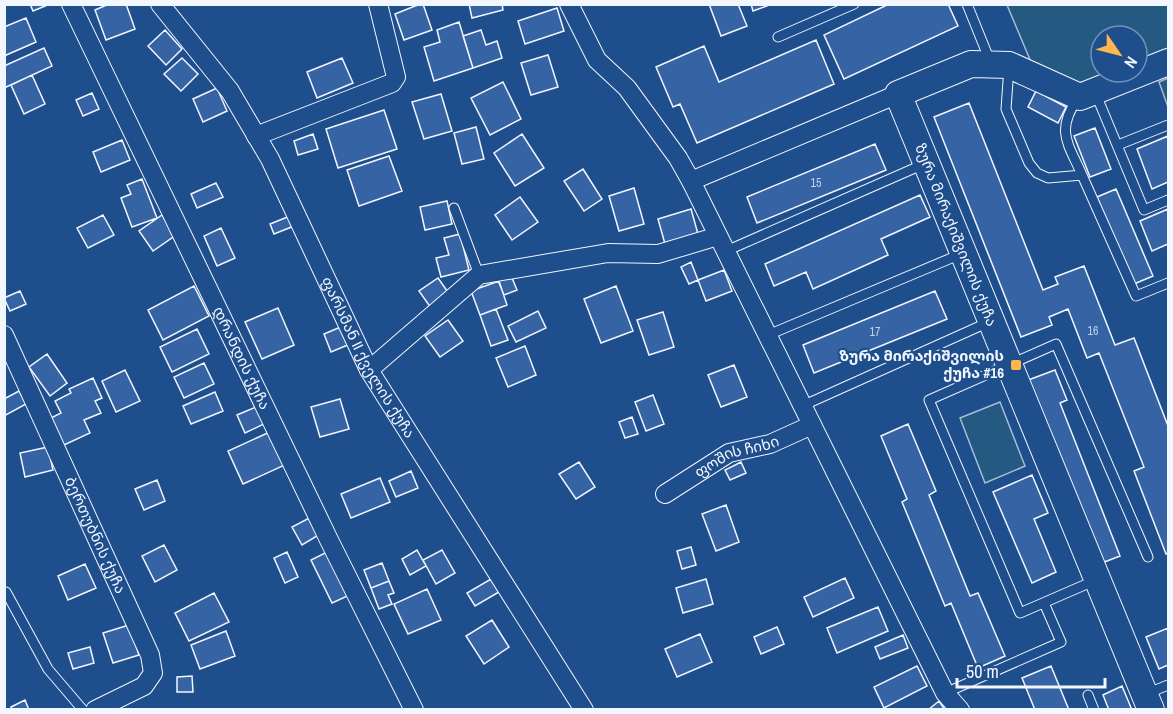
<svg xmlns="http://www.w3.org/2000/svg" width="1173" height="714" font-family="'Archivo Narrow','Noto Sans Georgian',sans-serif">
<style>
.green{fill:#245a82;stroke:#a8bbd7;stroke-width:1.5}
.building{fill:#3563a3;stroke:#f2f6ff;stroke-width:1.5}
.lines{fill:none;stroke-linecap:round;stroke-linejoin:round}
.lane-casing{stroke:#f2f6ff;stroke-width:11}
.street-casing{stroke:#f2f6ff;stroke-width:20}
.secondary-casing{stroke:#f2f6ff;stroke-width:28}
.lane{stroke:#1f4e8c;stroke-width:9}
.street{stroke:#1f4e8c;stroke-width:18}
.secondary{stroke:#1f4e8c;stroke-width:26}
.poi-dot{fill:#ffb74d;stroke:#1f4e8c;stroke-width:2}
.labels{text-anchor:middle;stroke-width:4.5;stroke-linejoin:round;paint-order:stroke}
.number-label{font-size:12px;fill:#c3d1e8}
.street-label{font-size:15px;fill:#f2f6ff;stroke:#1f4e8c}
.poi-label{font-size:15px;font-weight:bold;fill:#f2f6ff;stroke:#1f4e8c;text-anchor:end}
</style>
<rect width="100%" height="100%" fill="#1f4e8c"/>
<path class="green" d="M1007 5H1168V48L1137 61V36H1101V72H1109L1071 88 1031 62Z
M1168 78V107L1159 82Z
M1000 402 1025 466 985 483 960 418Z"/>
<path class="building" d="M30 4H50L33 11Z
M109 4H126L135 29 106 40 95 10Z
M420 4H423L432 30 404 40 395 14Z
M469 4H502L503 10 472 18Z
M709 4H738L747 26 721 36Z
M751 4H772L753 11Z
M889 4H948L958 26 844 79 824 35Z
M557 8 564 31 525 44 518 21Z
M26 18 36 42 4 56V27Z
M459 22 473 68 434 81 424 47 440 42 437 30Z
M165 30 182 49 166 65 148 46Z
M481 30 486 45 497 41 502 58 473 68 463 36Z
M816 40 834 84 697 143 680 104 673 107 656 67 704 46 719 82Z
M44 48 52 66 4 88V66Z
M548 55 558 87 531 95 521 63Z
M182 58 198 74 181 91 164 74Z
M342 58 353 83 317 98 307 72Z
M32 75 45 104 24 114 11 85Z
M503 82 521 119 490 135 471 98Z
M217 88 227 111 203 122 193 99Z
M1036 91 1066 107 1058 123 1028 107Z
M92 93 99 109 83 116 76 100Z
M441 94 452 131 424 139 412 102Z
M969 103 1043 290 1058 284 1055 277 1084 266 1115 345 1134 338 1168 426V553L1166 554 1134 471 1144 467 1099 353 1087 358 1068 309 1049 317 1052 325 1021 337 934 117Z
M384 110 397 149 338 168 326 129Z
M476 127 484 159 462 164 454 133Z
M1095 128 1111 169 1090 177 1074 136Z
M313 134 318 149 298 155 294 141Z
M522 134 544 168 515 186 494 153Z
M1168 136V182L1152 189 1137 149Z
M122 140 130 160 101 172 93 152Z
M875 144 886 170 757 223 747 197Z
M389 156 402 191 359 206 347 170Z
M583 169 602 199 584 211 564 181Z
M142 179 157 218 132 227 121 198 131 194 127 185Z
M216 183 223 197 197 208 191 194Z
M634 188 644 224 619 231 609 196Z
M1116 189 1153 276 1134 284 1097 197Z
M920 195 930 217 881 239 888 255 813 289 806 272 774 286 765 264Z
M520 197 538 222 512 240 495 215Z
M447 201 452 224 425 230 420 207Z
M691 209 698 234 665 244 658 219Z
M1168 209V244L1152 251 1140 221Z
M103 215 114 235 88 248 77 228Z
M162 215 176 235 153 251 139 231Z
M290 216 294 226 274 234 270 224Z
M221 228 235 258 217 266 204 236Z
M460 234 469 270 441 277 436 258 449 255 444 238Z
M691 262 698 280 689 284 681 267Z
M724 270 732 291 706 301 698 280Z
M510 273 517 290 504 295 497 278Z
M438 278 450 295 431 308 419 291Z
M499 281 507 305 480 315 471 291Z
M194 286 209 316 163 340 148 310Z
M616 286 633 331 601 343 584 299Z
M20 291 26 304 10 311 4 298Z
M935 291 947 319 814 373 803 345Z
M278 308 294 345 262 359 245 322Z
M496 309 508 340 491 346 480 315Z
M538 311 546 328 516 342 508 326Z
M663 312 674 347 649 355 637 320Z
M448 320 463 341 440 357 425 336Z
M343 326 350 344 331 352 324 334Z
M197 329 209 354 172 372 160 347Z
M525 346 536 375 508 387 496 358Z
M47 354 67 383 50 396 29 367Z
M204 363 214 384 184 398 174 377Z
M734 365 747 397 721 407 708 375Z
M125 370 140 401 116 412 102 381Z
M1055 370 1067 400 1060 403 1120 556 1094 566 1023 382Z
M93 378 102 398 95 401 101 413 84 420 90 433 64 445 51 418 61 413 55 401 71 393 69 389Z
M19 391 26 404 4 416V399Z
M215 392 223 411 191 424 183 406Z
M653 395 664 424 646 431 635 402Z
M340 399 349 429 320 437 311 407Z
M256 407 264 424 245 433 237 415Z
M632 417 638 434 625 438 619 422Z
M908 424 936 491 929 495 970 596 978 593 1005 656 978 668 951 603 945 606 902 502 907 499 881 436Z
M272 431 287 464 243 484 228 451Z
M48 447 53 470 25 477 20 453Z
M579 462 595 487 576 499 559 474Z
M741 462 746 473 730 480 725 470Z
M411 471 418 488 396 497 389 481Z
M1032 475 1048 513 1034 519 1056 572 1032 583 993 492Z
M380 478 390 502 351 518 341 494Z
M157 480 165 501 144 510 135 489Z
M726 505 739 542 716 551 702 514Z
M313 516 322 533 302 545 292 527Z
M164 545 177 570 155 582 142 556Z
M691 547 696 565 682 569 677 551Z
M331 550 352 594 332 603 311 560Z
M417 550 426 566 410 575 402 559Z
M442 550 455 573 436 584 423 560Z
M287 552 298 577 285 583 274 558Z
M382 563 389 581 371 588 364 570Z
M85 564 96 588 68 600 58 576Z
M845 578 854 598 813 617 804 597Z
M491 579 499 592 475 606 467 593Z
M706 579 713 604 683 613 676 588Z
M389 581 394 593 388 595 392 604 379 609 371 588Z
M427 589 441 620 408 634 394 604Z
M214 593 229 622 189 641 175 613Z
M878 607 888 631 837 653 827 628Z
M492 620 509 647 484 664 466 636Z
M129 625 139 655 113 663 103 633Z
M777 627 784 644 761 654 754 637Z
M1168 628V665L1159 669 1146 637Z
M226 631 235 656 200 669 191 645Z
M700 634 712 662 677 677 665 649Z
M903 635 908 648 880 659 875 647Z
M90 647 94 663 73 669 68 653Z
M917 666 927 686 884 708 874 687Z
M1051 666 1069 710H1035L1022 678Z
M192 676 193 692H177V677Z
M1122 686 1132 710H1109L1103 695Z
M25 700 29 710H12L11 707Z
M939 701 945 710H928Z"/>
<g class="lines">
<defs>
<path id="lane" d="M967 4 990 61
M778 37 854 4
M1009 67 1006 109 1029 163 1037 173 1048 178 1082 175 1136 296 1168 283
M1095 92 1144 210 1168 200
M1078 98C1055 131 1068 143 1082 175
M1118 145 1168 125
M454 208 479 275
M726 251 924 164
M768 335 961 254
M802 406 989 322
M1096 580 1020 613 929 400 1056 344 1148 557
M6 592 48 669 83 710
M945 693 1061 642 1044 603
M1146 694 1168 685
M1088 695 1094 710"/>
<g id="street">
<path id="s1" d="M71 4 329 540 414 710"/>
<path id="s2" d="M160 4 230 91 270 159 369 370 584 710"/>
<path d="M569 4 597 60 627 88 678 158 691 181 945 693 960 710"/>
<path d="M256 136 392 83 396 77 378 4"/>
<path d="M691 181 898 94"/>
<path id="s3" d="M4 335 150 655 153 673 144 686 95 710"/>
<path d="M369 370 479 275 608 253 658 254 718 236"/>
<path id="s4" d="M665 494 729 453 770 444 812 425"/>
</g>
<path id="secondary" d="M1151 710 898 94 971 64 1009 65 1080 97 1168 62"/>
</defs>
<use href="#lane" class="lane-casing"/>
<use href="#street" class="street-casing"/>
<use href="#secondary" class="secondary-casing"/>
<use href="#lane" class="lane"/>
<use href="#street" class="street"/>
<use href="#secondary" class="secondary"/>
</g>
<rect class="poi-dot" x="1010" y="359" width="12" height="12" rx="3"/>
<g class="labels">
<g class="number-label">
<text x="816" y="187">15</text>
<text x="1093" y="335">16</text>
<text x="875" y="336">17</text>
</g>
<g class="street-label">
<text transform="translate(956 235) rotate(68)" y="5">ზურა მირაქიშვილის ქუჩა</text>
<text dy="5" stroke="none"><textPath href="#s1" startOffset="393">დრანდის ქუჩა</textPath></text>
<text dy="5" stroke="none"><textPath href="#s2" startOffset="412">ფარსმან II ქველის ქუჩა</textPath></text>
<text dy="5" stroke="none"><textPath href="#s4" startOffset="82">ფოშის ჩიხი</textPath></text>
<text dy="5" stroke="none"><textPath href="#s3" startOffset="220">ბერთუბნის ქუჩა</textPath></text>
</g>
<g class="poi-label">
<text x="1004" y="361">ზურა მირაქიშვილის<tspan x="1004" dy="17">ქუჩა #16</tspan></text>
</g>
</g>
<rect width="1173" height="714" fill="none" stroke="#f2f6ff" stroke-width="12"/>
<g transform="translate(1119 54) rotate(125)"><circle r="28" fill="#1f4e8c" stroke="#7391ba" stroke-width="1.5"/>
<path d="M0-4.5L10 22L0 15L-10 22Z" fill="#ffb74d"/>
<text y="-9" font-size="16" font-weight="bold" text-anchor="middle" fill="#f2f6ff">N</text>
</g>
<path d="M957 678v9h148v-9" fill="none" stroke="#f2f6ff" stroke-width="3"/>
<text x="966" y="678" font-size="18" fill="#f2f6ff" stroke="#1f4e8c" stroke-width="4.5" paint-order="stroke">50 m</text>
</svg>
